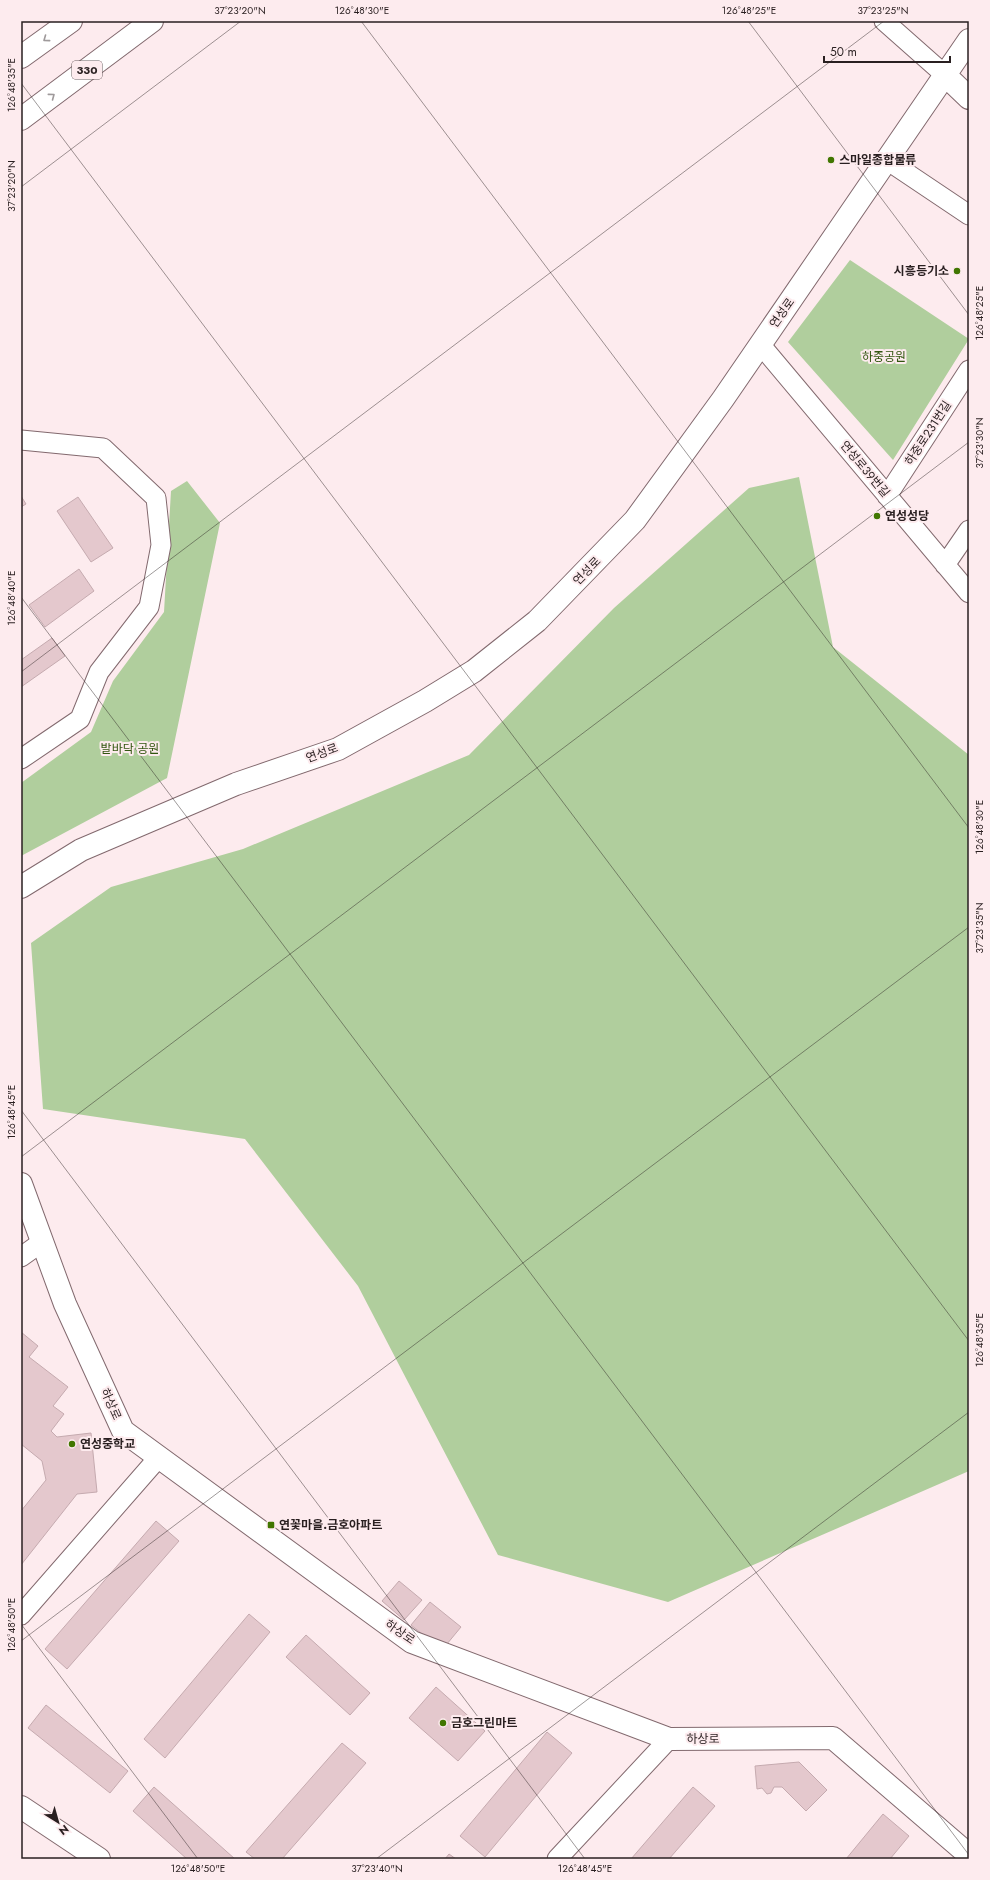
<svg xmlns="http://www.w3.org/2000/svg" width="990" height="1880" font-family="Jost,'Noto Sans KR',sans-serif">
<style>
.green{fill:#b0ce9d}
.building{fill:#e4c8cd;stroke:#c5aaaf}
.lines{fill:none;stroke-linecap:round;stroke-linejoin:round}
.street-casing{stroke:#82696e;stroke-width:21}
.secondary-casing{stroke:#82696e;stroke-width:24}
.highway-casing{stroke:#82696e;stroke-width:24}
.street{stroke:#fff;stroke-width:19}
.secondary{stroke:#fff;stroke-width:22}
.highway{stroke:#fff;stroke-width:22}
.oneway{stroke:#9f9a9b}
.ticks{fill:none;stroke:#291f20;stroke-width:1;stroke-opacity:0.45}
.poi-dot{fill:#417600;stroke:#fdebee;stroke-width:1.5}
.labels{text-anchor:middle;stroke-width:4;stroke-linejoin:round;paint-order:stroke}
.shield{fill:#fdebee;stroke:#695c5e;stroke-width:1}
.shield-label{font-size:11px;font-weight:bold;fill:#291f20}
.poi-label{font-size:12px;font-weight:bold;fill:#291f20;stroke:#fdebee;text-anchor:start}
.street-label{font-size:12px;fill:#291f20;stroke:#fdebee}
.park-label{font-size:12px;fill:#325610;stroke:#fdebee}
.neatline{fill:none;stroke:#291f20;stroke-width:1.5}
.ticks-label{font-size:10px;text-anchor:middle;fill:#291f20}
</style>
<rect width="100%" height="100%" fill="#fdebee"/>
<path class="green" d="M850 260 969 339 893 460 788 342Z
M799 477 833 647 969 755V1471L668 1602 498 1555 358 1286 245 1139 43 1109 31 943 111 887 243 849 469 755 614 608 749 488Z
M187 481 220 523 167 778 21 856V783L91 732 113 681 164 612 171 491Z"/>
<path class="building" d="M21 496 26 504 21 507Z
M78 497 113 548 91 562 57 511Z
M79 569 94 591 45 627 29 605Z
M52 638 65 656 21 687V660Z
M21 1332 38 1346 29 1357 68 1387 53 1406 64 1414 51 1431 57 1437 91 1433 97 1492 77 1494 21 1565V1511L46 1480 42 1461 21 1444Z
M156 1521 179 1541 67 1669 45 1649Z
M399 1581 422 1600 404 1620 382 1601Z
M430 1602 461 1627 442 1650 411 1625Z
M249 1614 270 1632 165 1758 144 1739Z
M306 1635 370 1693 350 1715 286 1657Z
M436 1687 485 1731 458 1761 409 1718Z
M46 1705 128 1771 110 1793 28 1728Z
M547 1732 572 1753 485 1857 460 1836Z
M342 1743 366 1763 282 1859H255L246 1852Z
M799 1762 827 1790 806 1811 782 1787H774L771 1793 767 1794 762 1788 757 1789 755 1766Z
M154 1787 235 1859H187L133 1811Z
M693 1787 715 1806 669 1859H631Z
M883 1814 909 1836 890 1859H846Z
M449 1854 456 1859H445Z"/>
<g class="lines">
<defs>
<path id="street" d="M884 21 945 75
M887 160 969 215
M760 344 969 593
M21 440 103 448 156 498 161 545 149 607 99 672 80 719 21 759
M887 496 969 370
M945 565 969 530
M21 1257 42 1242
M21 1615 159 1457
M557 1859 669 1739"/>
<path id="secondary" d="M945 75 969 98
M21 887 81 850 236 784 338 749 425 701 474 671 537 621 635 520 723 399 969 40
M21 1184 65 1304 123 1431 412 1642 669 1739 833 1738 969 1855
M21 1807 99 1859"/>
<path id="highway" d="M21 57 71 21
M21 119 152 21"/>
</defs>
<use href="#street" class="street-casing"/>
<use href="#secondary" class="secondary-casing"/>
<use href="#highway" class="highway-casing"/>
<use href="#street" class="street"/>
<use href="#secondary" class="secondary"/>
<use href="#highway" class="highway"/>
</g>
<defs><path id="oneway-chevron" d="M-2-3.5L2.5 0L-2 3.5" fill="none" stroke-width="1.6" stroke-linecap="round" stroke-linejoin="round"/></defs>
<g class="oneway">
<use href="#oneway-chevron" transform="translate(46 39) rotate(144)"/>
<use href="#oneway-chevron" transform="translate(52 96) rotate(-37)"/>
</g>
<path class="ticks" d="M361 21 969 828M748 21 969 315M21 83 969 1341M21 187 241 21M21 597 969 1855M21 672 884 21M21 1110 585 1859M21 1157 969 442M21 1624 198 1859M21 1641 969 927M376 1859 969 1412"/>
<g class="poi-dot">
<circle cx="831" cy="160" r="4"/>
<circle cx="957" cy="271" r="4"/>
<circle cx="877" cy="516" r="4"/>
<circle cx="72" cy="1444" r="4"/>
<rect x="267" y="1521" width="8" height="8" rx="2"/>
<circle cx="443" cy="1723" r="4"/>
</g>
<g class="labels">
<rect class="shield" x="72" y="61" width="30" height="18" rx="3"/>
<g class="shield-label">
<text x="87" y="74">330</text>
</g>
<g class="poi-label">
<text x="839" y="164">스마일종합물류</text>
<text x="949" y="275" text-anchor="end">시흥등기소</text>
<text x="885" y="520">연성성당</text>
<text x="80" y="1448">연성중학교</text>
<text x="279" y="1529">연꽃마을.금호아파트</text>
<text x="451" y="1727">금호그린마트</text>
</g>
<g class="street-label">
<text transform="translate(782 313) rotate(-55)" y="4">연성로</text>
<text transform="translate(928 433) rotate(-57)" y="4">하중로231번길</text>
<text transform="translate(865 469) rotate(50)" y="4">연성로39번길</text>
<text transform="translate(587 571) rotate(-46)" y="4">연성로</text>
<text transform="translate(322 753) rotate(-20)" y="4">연성로</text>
<text transform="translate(111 1404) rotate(66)" y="4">하상로</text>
<text transform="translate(400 1632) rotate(34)" y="4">하상로</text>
<text x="703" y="1743">하상로</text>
</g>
<g class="park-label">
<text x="884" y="361">하중공원</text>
<text x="130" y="753">발바닥 공원</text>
</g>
</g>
<rect width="990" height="1880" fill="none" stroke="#fdebee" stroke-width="44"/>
<g transform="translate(58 1822) rotate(143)" stroke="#fdebee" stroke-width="3" paint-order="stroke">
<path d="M0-3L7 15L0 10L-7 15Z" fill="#291f20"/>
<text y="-6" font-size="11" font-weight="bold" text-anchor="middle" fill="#291f20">N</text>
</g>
<path d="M824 56v6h126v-6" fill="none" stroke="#291f20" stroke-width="2"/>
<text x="830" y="56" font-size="12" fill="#291f20" stroke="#fdebee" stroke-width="3" paint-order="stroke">50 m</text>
<rect x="22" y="22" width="946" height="1836" class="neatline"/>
<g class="ticks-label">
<text x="240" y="14">37°23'20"N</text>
<text x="362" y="14">126°48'30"E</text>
<text x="749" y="14">126°48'25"E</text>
<text x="883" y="14">37°23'25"N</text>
<text transform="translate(11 85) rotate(-90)" y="4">126°48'35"E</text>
<text transform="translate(11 186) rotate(-90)" y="4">37°23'20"N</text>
<text transform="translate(979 313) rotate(-90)" y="4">126°48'25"E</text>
<text transform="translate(979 443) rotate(-90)" y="4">37°23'30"N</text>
<text transform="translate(11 598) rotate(-90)" y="4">126°48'40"E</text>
<text transform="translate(979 827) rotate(-90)" y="4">126°48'30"E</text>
<text transform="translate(979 928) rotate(-90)" y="4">37°23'35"N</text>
<text transform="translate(11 1112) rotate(-90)" y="4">126°48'45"E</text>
<text transform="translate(979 1340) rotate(-90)" y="4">126°48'35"E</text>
<text transform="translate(11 1625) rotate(-90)" y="4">126°48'50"E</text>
<text x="198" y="1872">126°48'50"E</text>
<text x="377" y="1872">37°23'40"N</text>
<text x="585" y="1872">126°48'45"E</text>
</g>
</svg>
